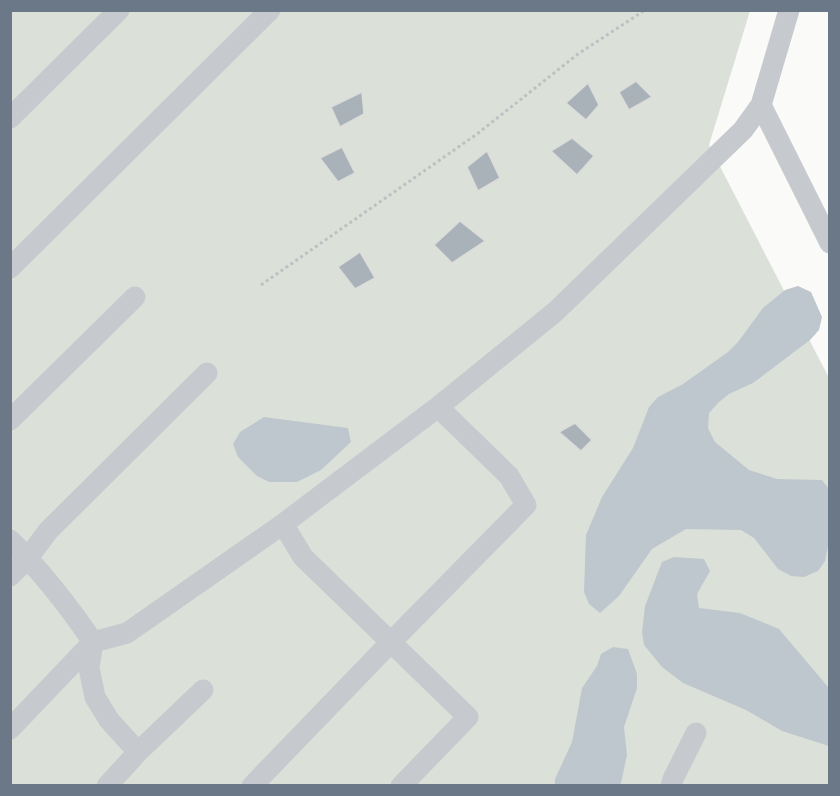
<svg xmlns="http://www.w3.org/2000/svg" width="840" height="796" font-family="'Alegreya Sans',sans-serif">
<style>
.green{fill:#dbe1d9}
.water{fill:#bec7cd}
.building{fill:#aab2b9;stroke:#dcdcda;stroke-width:1.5}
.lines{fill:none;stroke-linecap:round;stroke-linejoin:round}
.path{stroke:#bec0c3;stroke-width:3;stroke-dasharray:3 3;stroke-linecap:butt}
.minor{stroke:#c6c9cd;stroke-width:21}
</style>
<rect width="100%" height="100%" fill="#fafaf8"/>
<path class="green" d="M10 11H750L709 145 829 378V785H11Z"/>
<path class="water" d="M798 286 811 292 822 317 819 330 810 340 753 383 729 394 718 403 709 413 708 428 715 442 749 470 777 479 822 480 829 489 830 533 828 547 825 561 818 571 804 577 791 576 778 569 754 538 741 530 686 529 652 549 619 596 600 613 589 604 584 592 586 535 602 497 633 448 649 407 658 397 683 384 728 352 738 342 763 308 785 290Z
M264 417 348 428 351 442 321 470 297 482H269L257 476 238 457 233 444 240 432Z
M674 557 704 559 710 571 697 594 699 608 740 613 779 629 829 688V746L782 731 746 710 683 683 662 667 644 645 642 632 645 606 662 562Z
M613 647 628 649 637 674V688L624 727 627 755 621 783 618 786 555 785V779L572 742 582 688 597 666 601 654Z"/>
<path class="building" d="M636 81 652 97 629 110 619 92Z
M588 83 599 105 586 120 566 103Z
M362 92 364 114 340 127 331 107Z
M572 138 594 156 577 175 551 151Z
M342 147 355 173 338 182 320 158Z
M487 151 500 178 478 191 467 167Z
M460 221 485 241 452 263 434 245Z
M360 252 375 278 355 289 338 267Z
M575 423 592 440 581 451 559 432Z"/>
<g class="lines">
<path class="path" d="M261 285 477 134 578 54 645 10"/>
<path class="minor" d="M789 10 761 105 830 243
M10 118 119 10
M10 268 270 10
M10 420 135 297
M283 524 303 557 468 717 401 786
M10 540C41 571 68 605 93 642L127 633 283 524 438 407 555 312 743 130 761 105
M10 576 28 558 48 531 207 373
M93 642 89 668 95 697 109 720 138 752
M10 729 93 642
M107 786 138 752 203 690
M252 786 391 642 526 505 509 476 438 407
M671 786 673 779 696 733"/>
</g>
<rect width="840" height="796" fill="none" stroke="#6a7888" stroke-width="24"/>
</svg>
